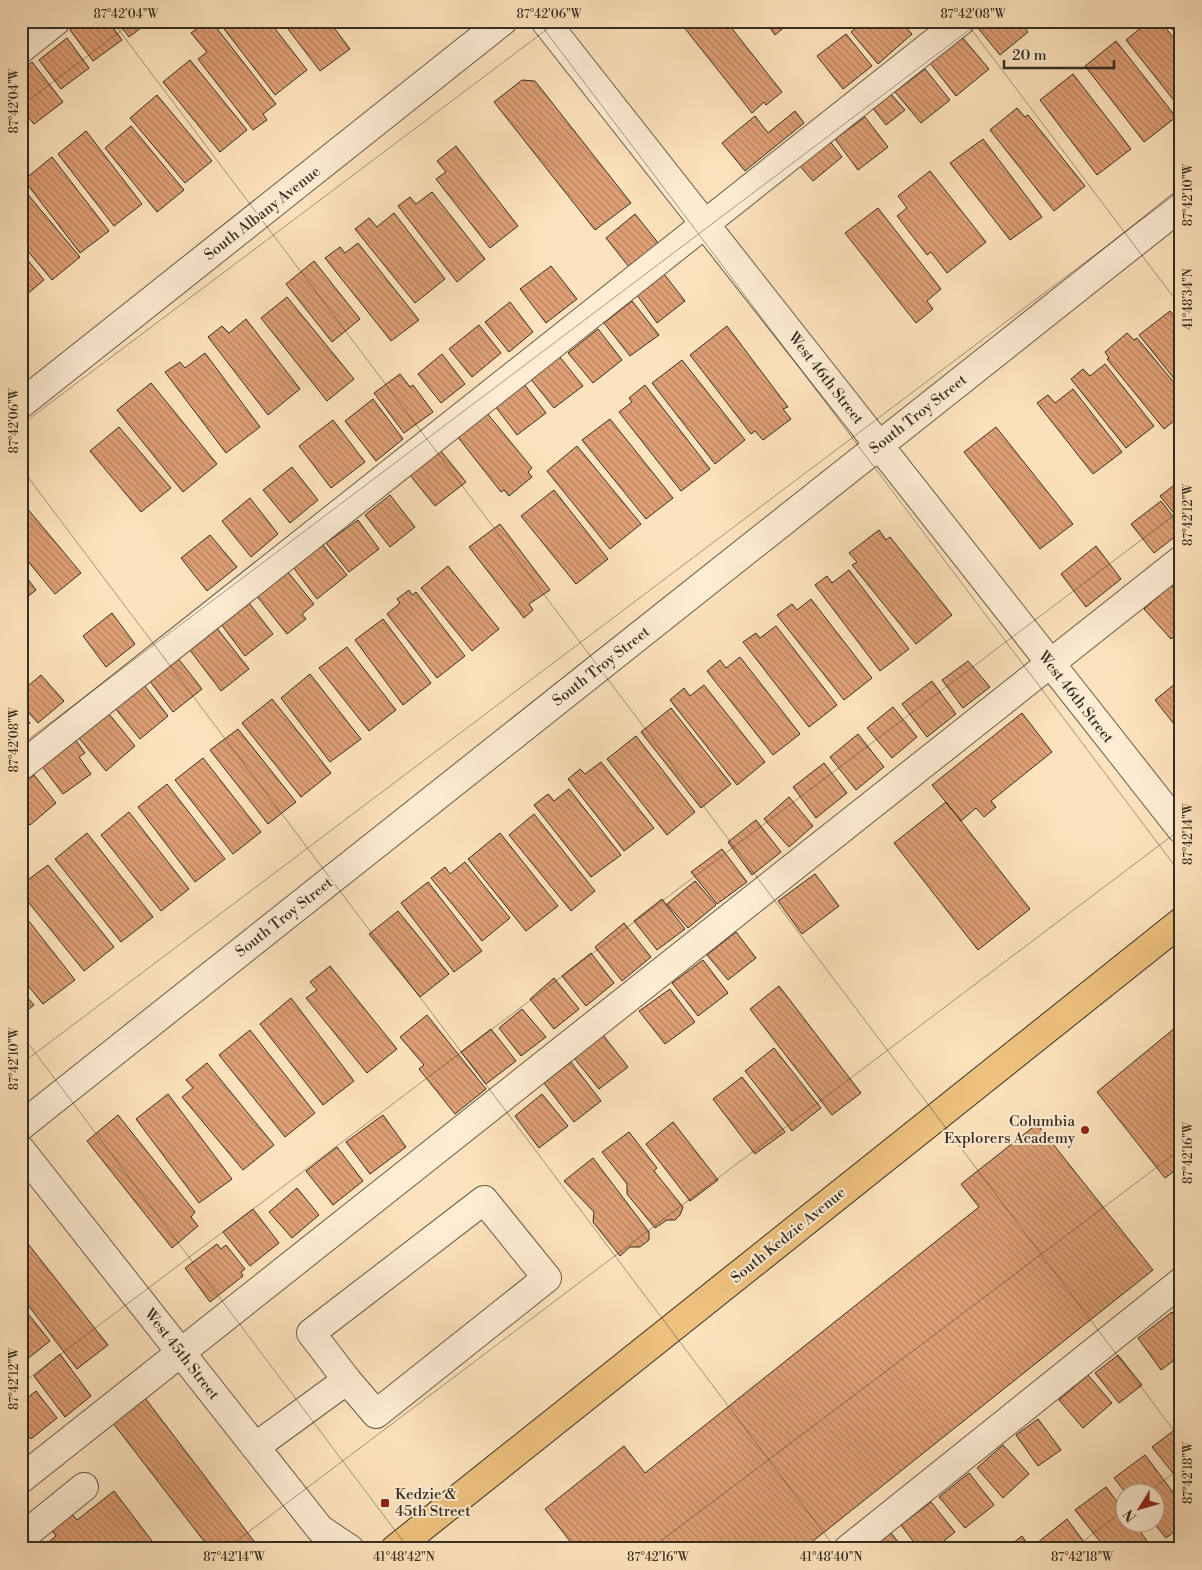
<svg xmlns="http://www.w3.org/2000/svg" width="1202" height="1570" font-family="'Libre Bodoni',serif">
<style>
.building{fill:url(#building-back-hatch);stroke:#372e22}
.lines{fill:none;stroke-linecap:round;stroke-linejoin:round}
.minor-casing{stroke:#685b49;stroke-width:30}
.major-casing{stroke:#372e22;stroke-width:30}
.minor{stroke:#feedd4;stroke-width:28}
.major{stroke:#eec27e;stroke-width:28}
.ticks{fill:none;stroke:#372e22;stroke-width:1;stroke-opacity:0.45}
.poi-dot{fill:#8f2418;stroke:#feedd4;stroke-width:2}
.labels{text-anchor:middle;stroke-width:4;stroke-linejoin:round;paint-order:stroke}
.street-label{font-size:15px;fill:#372e22;stroke:#feedd4}
.poi-label{font-size:15px;fill:#372e22;stroke:#feedd4;text-anchor:end}
.neatline{fill:none;stroke:#372e22;stroke-width:2}
.ticks-label{font-size:12px;text-anchor:middle;fill:#372e22}
</style>
<defs>
<pattern id="building-back-hatch" width="6" height="6" patternUnits="userSpaceOnUse" patternTransform="scale(1.25)"><rect width="6" height="6" fill="#dfa075"/><path d="M-1 5l2 2M0 0l6 6M5-1l2 2" fill="none" stroke="#b68360"/></pattern>
</defs>
<rect width="100%" height="100%" fill="#fde3bd"/>
<filter id="stains"><feTurbulence type="fractalNoise" baseFrequency=".004" numOctaves="4"/><feColorMatrix values="0 0 0 0 .2 0 0 0 0 .09 0 0 0 0 .02 0 0 0 .5 -.17"/></filter>
<radialGradient id="worn" r=".72"><stop offset=".6" stop-color="#630" stop-opacity="0"/><stop offset="1" stop-color="#630" stop-opacity=".3"/></radialGradient>
<path class="building" d="M82 21H108L122 40 93 61 70 30Z
M117 21H150L129 37Z
M207 21H211L276 104 263 114 267 120 253 130 198 59 207 52 191 33Z
M218 21H269L307 70 275 95Z
M282 21H329L350 49 320 71Z
M679 21H726L782 92 766 105 764 102 752 113Z
M765 21H792L775 35Z
M864 21H900L912 34 878 64 851 32Z
M987 21H1019L1028 32 1000 55 978 28Z
M1149 21H1160L1181 47V99L1176 103 1126 40Z
M1166 21H1181V40Z
M846 34 872 66 843 89 817 56Z
M962 37 989 69 956 96 930 63Z
M67 38 89 68 61 89 39 60Z
M1116 41 1176 117 1144 142 1085 66Z
M190 60 247 130 220 152 163 82Z
M32 62 63 102 34 124 21 108V71Z
M925 69 950 100 921 123 895 92Z
M1073 74 1131 149 1097 175 1040 100Z
M522 80 535 81 631 203 595 230 494 102Z
M890 93 905 110 886 125 872 107Z
M157 95 212 161 185 183 130 118Z
M1017 108 1025 117 1028 115 1085 186 1054 211 990 130Z
M795 111 804 123 745 171 722 143 755 116 768 133Z
M865 117 888 147 858 170 835 139Z
M131 126 184 190 157 212 105 148Z
M86 131 142 204 114 226 58 154Z
M983 139 1042 217 1010 240 950 163Z
M829 140 842 157 813 181 799 165Z
M456 146 518 226 490 248 436 179 446 172 437 161Z
M52 157 109 231 80 253 24 180Z
M930 171 986 242 947 273 931 252 927 255 897 216 907 208 898 196Z
M25 191 80 257 52 280 21 243V194Z
M432 192 485 259 457 282 398 206 410 197 416 204Z
M878 208 941 289 927 301 933 309 916 323 845 233Z
M394 213 445 279 415 303 355 229 369 218 377 227Z
M635 214 659 244 629 267 606 238Z
M358 243 419 320 391 341 325 258 340 247 345 253Z
M21 252 44 280 21 299Z
M314 261 360 319 332 342 286 284Z
M551 266 577 299 546 323 520 289Z
M664 274 685 301 657 323 637 295Z
M287 297 354 379 327 401 261 318Z
M632 301 659 335 630 356 604 323Z
M510 302 533 332 509 352 485 322Z
M1170 311 1181 324V387L1139 335Z
M246 319 300 389 268 415 208 337 222 326 229 333Z
M479 325 501 353 472 377 449 349Z
M727 326 788 407 783 409 791 419 763 440 755 431 751 434 690 355Z
M598 329 622 360 593 383 568 353Z
M1127 333 1134 340 1137 338 1181 391V415L1164 429 1107 359 1109 358 1105 352Z
M205 353 260 427 226 453 165 372 180 362 185 368Z
M442 354 465 384 441 403 418 374Z
M559 356 583 386 554 408 530 378Z
M682 360 745 440 715 464 652 383Z
M1105 364 1154 426 1126 448 1071 379 1083 369 1090 376Z
M400 374 410 387 413 385 433 412 404 433 374 393Z
M151 383 217 464 183 492 117 410Z
M524 384 546 413 517 435 495 406Z
M645 385 710 469 681 491 619 412 632 402 629 398Z
M1073 389 1122 452 1093 474 1037 403 1048 395 1055 403Z
M373 399 403 439 376 461 345 421Z
M486 412 532 468 528 472 532 477 509 496 504 490 501 492 457 436Z
M610 419 673 498 646 519 582 440Z
M333 420 365 462 331 488 299 446Z
M119 427 171 488 141 512 90 451Z
M996 427 1073 524 1040 549 964 452Z
M577 446 641 524 610 549 547 471Z
M440 450 466 482 435 506 409 474Z
M292 467 318 500 290 523 263 490Z
M1181 480V522L1160 496Z
M554 490 608 559 576 584 521 516Z
M390 495 415 527 390 547 365 515Z
M250 498 278 534 251 557 222 521Z
M21 501 81 573 55 594 21 553Z
M1161 501 1181 527V532L1154 553 1131 524Z
M358 520 379 549 349 572 326 543Z
M500 524 550 590 529 604 533 610 524 618 469 547Z
M879 530 886 540 890 537 952 615 916 644 852 565 857 562 849 553Z
M210 535 237 567 207 591 181 558Z
M323 545 347 575 317 599 293 567Z
M1096 546 1121 579 1086 607 1061 574Z
M448 566 499 629 472 651 421 588Z
M21 570 36 590 21 602Z
M849 570 909 649 880 671 815 585 827 576 832 583Z
M287 571 314 604 302 614 306 619 287 634 256 595Z
M1171 585 1181 595V630L1171 639 1144 609Z
M409 590 412 595 416 592 465 656 437 678 387 614 400 603 397 599Z
M811 599 872 678 844 700 777 615 792 604 797 610Z
M249 603 273 634 245 656 221 624Z
M112 613 135 644 106 667 83 636Z
M383 619 431 683 403 705 355 640Z
M776 626 837 705 809 727 743 642 756 633 760 638Z
M216 627 249 669 221 691 189 649Z
M347 647 396 710 369 731 319 668Z
M177 657 202 689 173 712 149 680Z
M740 657 800 734 773 755 707 671 720 660 726 668Z
M968 661 990 687 963 708 942 680Z
M310 674 361 739 330 762 281 698Z
M41 675 64 701 38 723 21 704V692Z
M1181 679V733L1155 700Z
M932 681 956 714 927 737 902 704Z
M144 685 168 716 140 739 115 708Z
M704 685 765 762 737 785 670 700 684 688 690 696Z
M272 699 331 773 301 797 242 723Z
M893 707 917 737 892 758 867 728Z
M671 708 731 784 701 808 641 732Z
M21 712 30 723 21 731Z
M1022 713 1052 752 991 801 996 807 984 817 976 808 961 821 932 785Z
M109 714 135 746 106 771 79 738Z
M238 729 296 802 268 824 210 750Z
M858 734 884 767 856 790 830 757Z
M636 736 695 812 667 835 607 759Z
M75 739 85 753 79 757 91 774 63 794 41 765Z
M203 758 261 832 233 854 175 780Z
M601 762 654 828 624 851 568 779 580 769 585 774Z
M824 763 847 793 816 818 793 787Z
M34 775 56 803 30 825 21 813V786Z
M167 784 225 859 195 882 138 807Z
M569 789 621 855 591 877 534 805 548 794 554 801Z
M789 797 813 826 789 847 764 819Z
M946 802 1030 909 978 950 894 843Z
M129 812 189 889 161 911 101 835Z
M534 814 595 891 571 911 509 835Z
M756 820 781 852 752 875 728 842Z
M87 833 153 917 121 942 55 859Z
M500 833 558 906 526 931 468 859Z
M722 849 747 882 717 904 691 872Z
M465 862 510 918 482 941 431 878 445 867 450 874Z
M48 865 114 947 84 971 21 893V885Z
M815 874 839 906 802 934 778 901Z
M695 881 716 905 688 928 667 904Z
M428 882 482 951 454 972 401 903Z
M662 899 685 929 657 950 634 921Z
M21 911 75 980 43 1004 21 977Z
M398 911 449 974 420 997 369 934Z
M624 923 651 957 622 981 595 947Z
M736 932 756 958 728 980 707 955Z
M591 953 614 983 586 1006 562 976Z
M703 960 728 993 698 1016 672 983Z
M330 966 397 1049 367 1073 306 998 317 990 310 982Z
M554 978 579 1009 554 1029 530 999Z
M779 986 861 1093 832 1115 750 1009Z
M670 989 695 1022 665 1044 639 1011Z
M21 990 34 1005 21 1015Z
M291 998 354 1081 323 1105 260 1024Z
M522 1009 546 1037 521 1056 499 1028Z
M427 1015 486 1089 455 1114 419 1069 424 1065 400 1037Z
M1181 1023V1166L1165 1178 1097 1092Z
M491 1029 516 1061 486 1084 461 1052Z
M250 1030 315 1113 285 1137 219 1055Z
M603 1035 628 1067 599 1089 574 1058Z
M774 1048 821 1108 792 1131 745 1071Z
M571 1062 601 1101 574 1122 544 1083Z
M207 1063 274 1145 243 1170 182 1097 193 1088 186 1080Z
M742 1077 785 1132 755 1154 713 1099Z
M168 1094 232 1179 199 1203 136 1119Z
M542 1094 568 1126 539 1148 515 1116Z
M118 1115 195 1212 191 1217 198 1226 172 1248 87 1141Z
M383 1115 406 1147 370 1174 346 1142Z
M673 1122 718 1180 690 1201 646 1144Z
M1037 1124 1153 1270 803 1549H576L545 1509 624 1446 645 1473 979 1207 961 1184Z
M629 1132 657 1168 654 1171 683 1207 680 1215 675 1220H667L655 1228 627 1194V1184L602 1152Z
M337 1147 363 1181 333 1205 306 1171Z
M593 1158 649 1232V1240L640 1247H630L620 1256 593 1222 594 1212 564 1181Z
M297 1188 319 1215 292 1238 269 1212Z
M253 1209 279 1243 250 1266 223 1232Z
M21 1235 108 1345 77 1369 21 1296Z
M217 1244 221 1249 226 1245 245 1269 241 1272 243 1276 210 1302 185 1268Z
M1181 1297V1317L1171 1304Z
M21 1305 50 1341 21 1364Z
M1172 1312 1181 1324V1355L1161 1370 1138 1338Z
M60 1354 91 1396 65 1417 34 1376Z
M1118 1355 1142 1385 1119 1403 1095 1373Z
M1088 1375 1112 1403 1083 1428 1059 1400Z
M36 1391 57 1418 31 1439 21 1427V1408L25 1406 22 1402Z
M145 1398 260 1549H210L113 1423Z
M1038 1419 1061 1450 1038 1466 1016 1435Z
M1181 1425V1483L1152 1447Z
M1003 1445 1029 1474 1003 1498 977 1468Z
M1145 1455 1181 1503V1536L1178 1538 1174 1532 1166 1538 1153 1522H1154V1492H1125L1114 1478Z
M969 1473 994 1505 965 1528 939 1497Z
M1106 1487 1124 1511V1522H1133L1153 1549H1106L1075 1510Z
M114 1491 158 1549H48L45 1545 56 1536 47 1524 68 1509 77 1520Z
M931 1502 955 1532 934 1549H919L901 1525Z
M1067 1519 1089 1549H1042L1037 1543Z
M891 1533 904 1549H870Z
M1022 1536 1031 1549H1005Z"/>
<g class="lines">
<defs>
<path id="minor" d="M545 21 1181 829
M21 49 56 21
M21 404 503 21
M21 766 961 21
M21 1126 1181 206
M21 1150 320 1529 350 1549
M255 1447 347 1380 311 1333 484 1200 547 1278 376 1414 347 1380
M21 1479 1181 560
M21 1538 84 1487
M848 1549 1181 1282"/>
<path id="major" d="M395 1549 1181 922"/>
</defs>
<use href="#minor" class="minor-casing"/>
<use href="#major" class="major-casing"/>
<use href="#minor" class="minor"/>
<use href="#major" class="major"/>
</g>
<path class="ticks" d="M112 21 1181 1440M538 21 1181 874M965 21 1181 307M21 106 134 21M21 425 558 21M21 468 836 1549M21 745 981 21M21 1034 409 1549M21 1064 1181 190M21 1384 1181 510M1148 1492 1181 1468M226 1549 1181 829M650 1549 1181 1149M1073 1549 1124 1510"/>
<g class="poi-dot">
<circle cx="1085" cy="1130" r="5"/>
<rect x="380" y="1498" width="10" height="10" rx="2.5"/>
</g>
<g class="labels">
<g class="street-label">
<text transform="translate(262 213) rotate(-38)" y="5">South Albany Avenue</text>
<text transform="translate(826 378) rotate(52)" y="5">West 46th Street</text>
<text transform="translate(918 414) rotate(-38)" y="5">South Troy Street</text>
<text transform="translate(601 666) rotate(-38)" y="5">South Troy Street</text>
<text transform="translate(1076 697) rotate(52)" y="5">West 46th Street</text>
<text transform="translate(284 917) rotate(-38)" y="5">South Troy Street</text>
<text transform="translate(788 1235) rotate(-39)" y="5">South Kedzie Avenue</text>
<text transform="translate(182 1354) rotate(52)" y="5">West 45th Street</text>
</g>
<g class="poi-label">
<text x="1075" y="1126">Columbia<tspan x="1075" dy="17">Explorers Academy</tspan></text>
<text x="395" y="1499" text-anchor="start">Kedzie &amp;<tspan x="395" dy="17">45th Street</tspan></text>
</g>
</g>
<rect width="1202" height="1570" fill="none" stroke="#fde3bd" stroke-width="55"/>
<g transform="translate(1140 1508) rotate(233)"><circle r="24" fill="#feedd4" stroke="#aea18d"/>
<path d="M0-4L9 19L0 12L-9 19Z" fill="#8f2418"/>
<text y="-8" font-size="14" font-weight="bold" text-anchor="middle" fill="#372e22">N</text>
</g>
<path d="M1004 60v8h110v-8" fill="none" stroke="#372e22" stroke-width="2.5"/>
<text x="1012" y="60" font-size="15" fill="#372e22" stroke="#feedd4" stroke-width="4" paint-order="stroke">20 m</text>
<rect x="28" y="28" width="1146" height="1514" class="neatline"/>
<g class="ticks-label">
<text x="126" y="18">87°42'04"W</text>
<text x="549" y="18">87°42'06"W</text>
<text x="973" y="18">87°42'08"W</text>
<text transform="translate(14 101) rotate(-90)" y="4">87°42'04"W</text>
<text transform="translate(1188 195) rotate(-90)" y="4">87°42'10"W</text>
<text transform="translate(1188 299) rotate(-90)" y="4">41°48'34"N</text>
<text transform="translate(14 421) rotate(-90)" y="4">87°42'06"W</text>
<text transform="translate(1188 515) rotate(-90)" y="4">87°42'12"W</text>
<text transform="translate(14 740) rotate(-90)" y="4">87°42'08"W</text>
<text transform="translate(1188 834) rotate(-90)" y="4">87°42'14"W</text>
<text transform="translate(14 1059) rotate(-90)" y="4">87°42'10"W</text>
<text transform="translate(1188 1153) rotate(-90)" y="4">87°42'16"W</text>
<text transform="translate(14 1379) rotate(-90)" y="4">87°42'12"W</text>
<text transform="translate(1188 1473) rotate(-90)" y="4">87°42'18"W</text>
<text x="234" y="1561">87°42'14"W</text>
<text x="404" y="1561">41°48'42"N</text>
<text x="658" y="1561">87°42'16"W</text>
<text x="831" y="1561">41°48'40"N</text>
<text x="1082" y="1561">87°42'18"W</text>
</g>
<rect width="100%" height="100%" filter="url(#stains)"/>
<rect width="100%" height="100%" fill="url(#worn)"/>
</svg>
